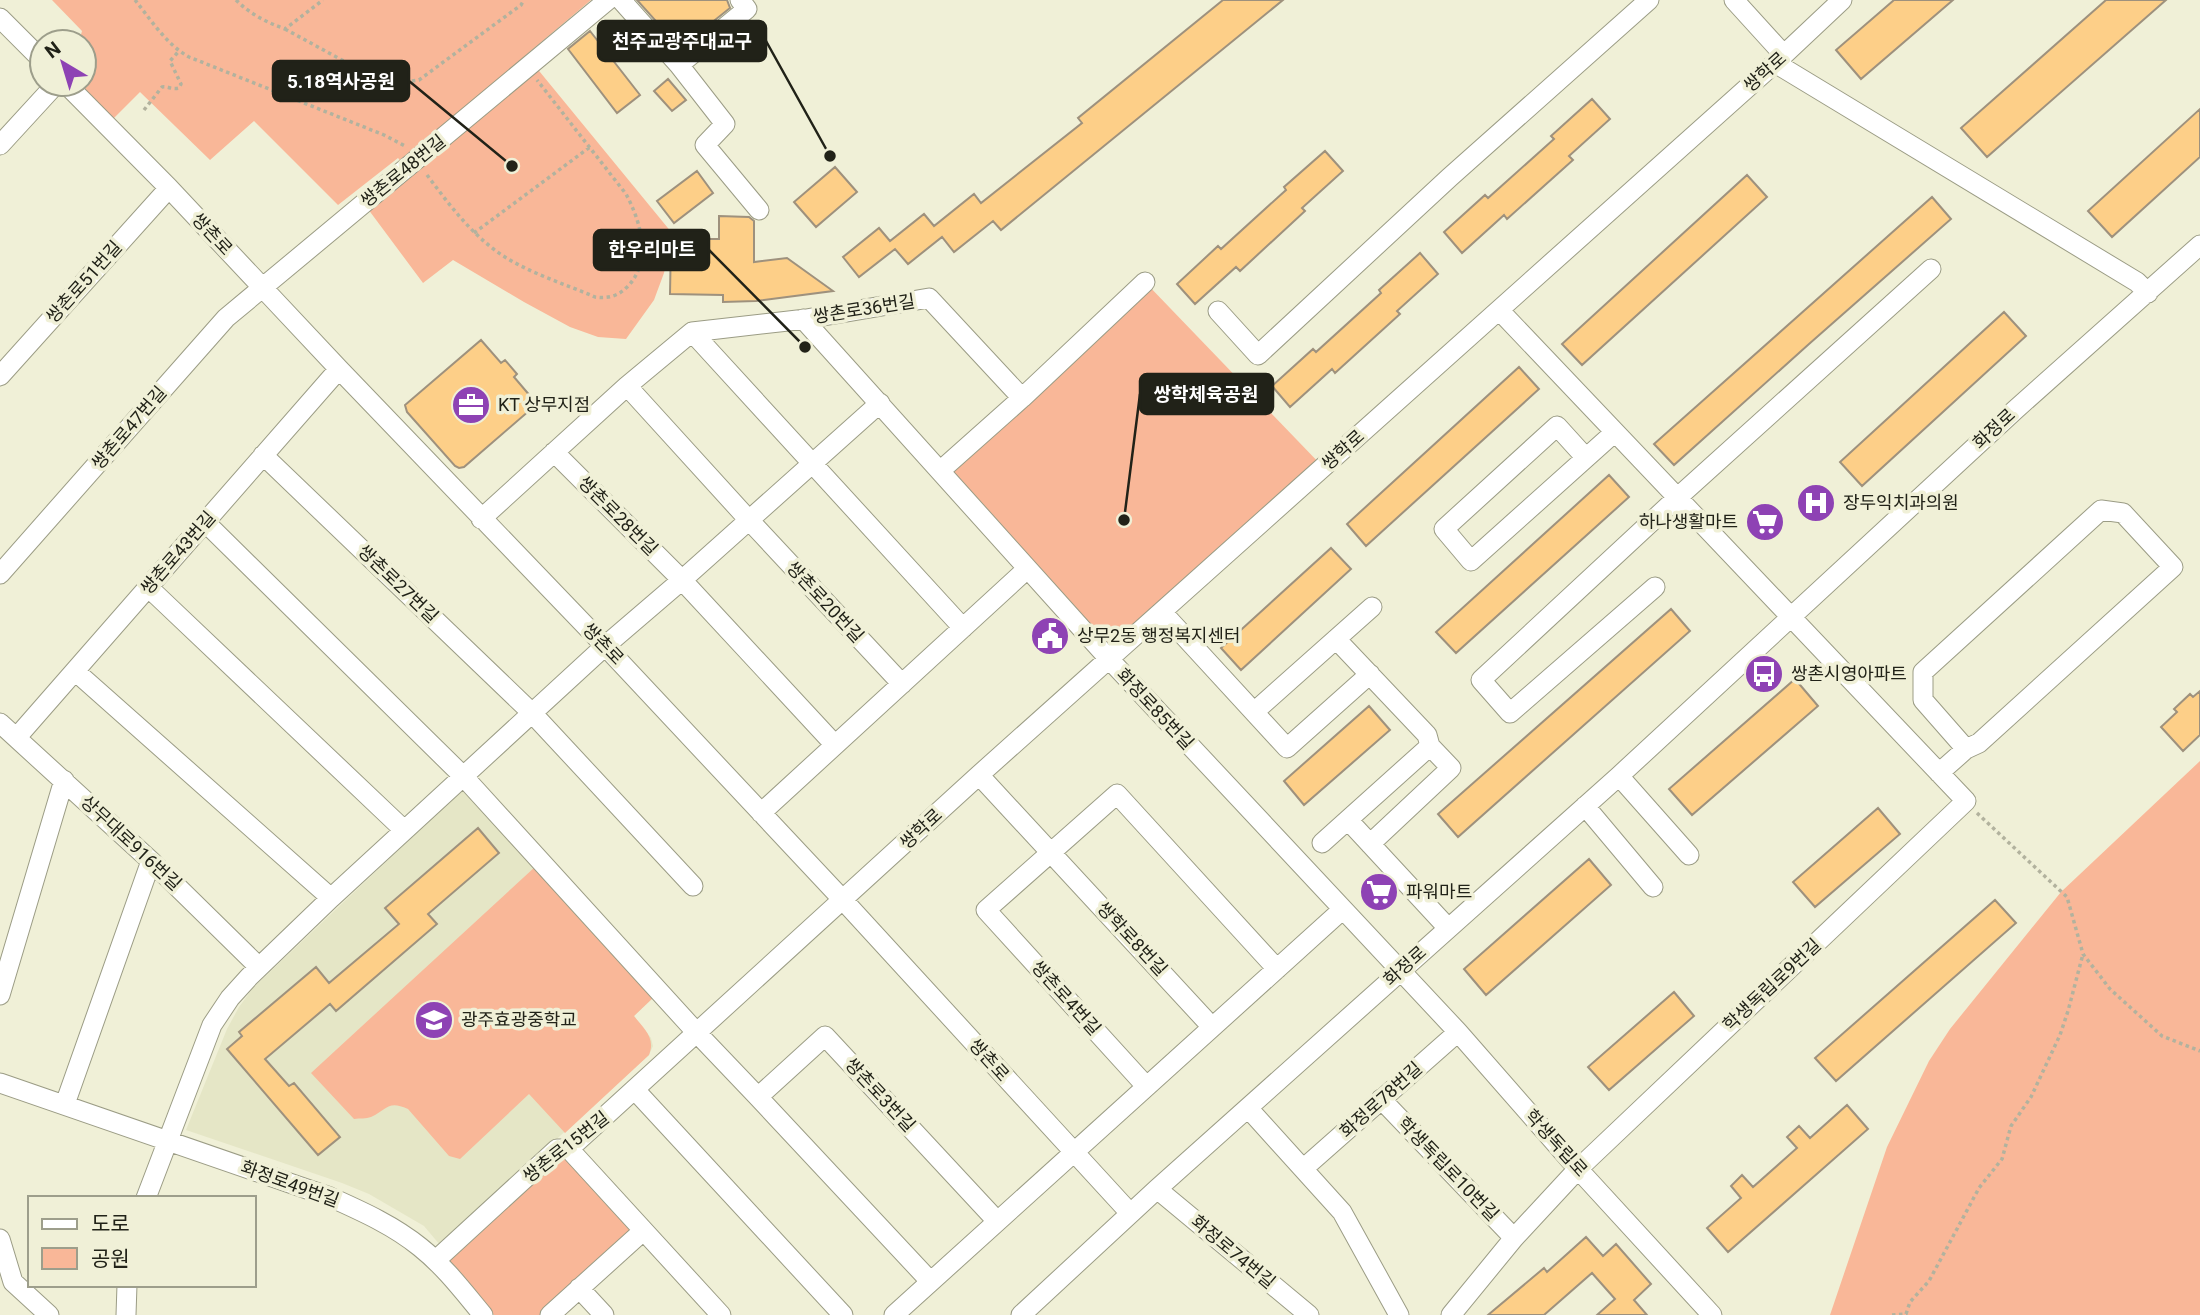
<svg xmlns="http://www.w3.org/2000/svg" width="2200" height="1315" font-family="Roboto,'Noto Sans KR',sans-serif">
<style>
.built{fill:#e5e6c6}
.green{fill:#f9b798}
.building{fill:#fdcf88;stroke:#9e917d;stroke-width:2}
.lines{fill:none;stroke-linecap:round;stroke-linejoin:round}
.minor-casing{stroke:#9b9c85;stroke-width:21}
.path{stroke:#b2b29e;stroke-width:3.5;stroke-dasharray:3.5 3.5;stroke-linecap:butt}
.minor{stroke:#fff;stroke-width:19}
.labels{text-anchor:middle;stroke-width:7;stroke-linejoin:round;paint-order:stroke}
.street-label{font-size:18px;fill:#212218;stroke:#f0f0d7}
.poi-label{font-size:18px;fill:#212218;stroke:#f0f0d7;text-anchor:start}
.leader{fill:none;stroke:#212218;stroke-width:2.5}
.callout-dot{fill:#212218;stroke:#f0f0d7;stroke-width:2.5}
.callout{fill:#212218;stroke:#212218;stroke-width:2.5}
.callout-label{font-size:19px;text-anchor:middle;font-weight:bold;fill:#fff}
</style>
<rect width="100%" height="100%" fill="#f0f0d7"/>
<path class="built" d="M464 788 655 996 634 1016 651 1038 653 1046 649 1055 440 1245 424 1226 369 1194 342 1183 186 1130 227 1029 239 1007 253 988Z"/>
<path class="green" d="M52 0H591L526 55 672 233 664 273 654 300 626 339 598 337 570 327 524 302 453 260 423 283 368 209 411 173 398 158 338 205 254 121 210 160 140 92 113 119 81 84H84V42H79L82 31Z
M1145 282 1323 467 1109 659 940 471Z
M2200 761V1315H1830L1887 1147 1929 1061 1950 1029 2061 892Z
M536 866 655 996 634 1016C644 1029 656 1038 649 1055L565 1133 529 1094 460 1159 449 1156 408 1109C388 1100 388 1109 371 1117 366 1119 360 1118 354 1119L311 1073Z
M562 1152 630 1227V1237L542 1315H494L446 1257Z"/>
<path class="building" d="M637 0H727L730 8 680 48Z
M1223 0H1283L1001 230 993 221 954 252 942 237 908 264 895 249 859 277 843 257 879 228 890 241 924 214 934 226 974 194 981 203 1082 123 1078 118Z
M1894 0H1953L1861 79 1836 50Z
M2106 0H2166L1987 157 1961 128Z
M590 31 640 95 617 113 568 49Z
M668 79 686 100 672 111 654 91Z
M1592 99 1610 119 1569 156 1573 160 1507 219 1504 215 1462 253 1444 232 1485 195 1488 198 1554 139 1551 136Z
M2200 109V157L2112 237 2088 211Z
M1325 151 1343 171 1302 208 1305 211 1240 271 1236 267 1195 304 1177 284 1218 246 1221 249 1286 190 1284 187Z
M835 167 857 192 816 227 794 202Z
M697 171 713 193 674 223 657 201Z
M1747 175 1767 197 1582 365 1562 344Z
M1932 197 1951 219 1809 344 1674 465 1654 444Z
M719 216 749 217 754 221V262L787 258 833 291 756 301 723 302V295L670 294 671 239H719Z
M1420 253 1438 274 1397 311 1400 314 1335 373 1332 369 1290 407 1272 386 1313 349 1316 352 1381 293 1379 290Z
M2004 312 2026 336 1862 486 1840 462Z
M481 340 501 363 505 360 517 374 514 377 537 404 464 467 459 468 455 466 407 412 405 405Z
M1519 367 1539 389 1366 546 1347 524Z
M1609 475 1629 497 1456 653 1436 632Z
M1331 548 1351 569 1241 670 1221 648Z
M1671 609 1690 631 1458 837 1438 814Z
M1795 679 1818 706 1692 815 1669 789Z
M2200 691V735L2183 751 2161 727 2177 712 2174 709 2190 694 2193 697Z
M1369 706 1390 730 1304 805 1284 781Z
M1878 808 1900 834 1815 907 1793 882Z
M478 828 499 853 428 914 437 924 336 1011 330 1004 265 1059 289 1086 294 1083 340 1137 318 1155 227 1049 242 1036 239 1032 316 967 329 983 399 924 385 908Z
M1589 859 1611 885 1486 995 1464 969Z
M1995 900 2016 923 1836 1081 1815 1058Z
M1674 992 1694 1016 1609 1090 1588 1067Z
M1847 1105 1868 1129 1728 1252 1707 1228 1741 1198 1731 1186 1742 1175 1753 1187 1797 1148 1787 1137 1799 1126 1810 1138Z
M1586 1237 1603 1256 1616 1244 1651 1284 1634 1300 1647 1315H1597L1615 1299 1592 1273 1544 1315H1488L1544 1268 1547 1272Z"/>
<g class="lines">
<defs>
<path id="minor" d="M621 0 679 65 725 124 705 145 759 210
M1734 0 1784 55
M0 18 42 60
M1775 63 2137 282 2148 293
M679 65 747 9 740 0
M66 84 169 188 339 369 605 646 843 900 1130 1213
M0 145 56 84
M1218 311 1258 355 1450 177 1649 0
M803 319 1109 659 1458 1032 1578 1169 1712 1315
M692 332 963 628
M0 376 169 188
M627 386 748 519 902 684
M554 452 682 580 835 745
M263 455 532 713 693 886
M1586 458 1557 426 1444 529 1471 561 1615 432
M940 471 1022 398 1145 282
M481 519 627 386 692 332 806 319 929 298 1022 398
M205 522 463 776 697 1033 758 1097 930 1281
M0 574 226 318 608 0
M148 587 404 830
M1655 587 1510 713 1481 680 1677 498 1931 269
M1162 612 1287 748 1370 674
M1336 639 1427 735 1430 746
M75 671 331 898
M1254 712 1372 607
M0 723 151 861 259 967
M17 737 339 369
M1939 773 1966 749 1979 743 2173 567 2123 513 2101 510 1923 672V700L1966 749
M979 775 1212 1027
M1619 776 1689 855
M1585 806 1653 887
M761 813 1027 569
M1348 820 1448 928
M1322 843 1430 746 1451 768 1370 844
M0 995 64 780
M0 1083 330 1197C361 1211 393 1225 420 1247 445 1267 463 1291 483 1315
M1146 1086 986 910 1117 794 1277 969
M635 1090 843 1315
M758 1097 825 1036 997 1221
M1381 1099 1514 1238
M65 1104 151 861
M1248 1108 1342 1212 1399 1315
M569 1149 721 1315
M1304 1168 1458 1032
M1157 1189 1309 1315
M146 1198 212 1025 230 998 249 977 331 898 605 646 682 580 880 403
M0 1239 13 1282 49 1315
M436 1260 557 1149H569L979 775 1775 63 1842 0
M579 1288 604 1315
M126 1315 127 1285
M550 1315 643 1231
M894 1315 1342 910
M1021 1315 1157 1189 1619 776 2015 410 2200 245
M1451 1315 1514 1238 1578 1169 1966 801 1499 310"/>
</defs>
<use href="#minor" class="minor-casing"/>
<path class="path" d="M135 0C151 20 166 44 189 57L384 135 405 146
M236 0C250 14 266 22 285 29L323 0
M285 29 373 77 396 83 419 80 521 5 524 0
M144 110 162 87C168 86 172 90 179 88L181 84 170 61 179 51
M427 175C448 203 468 230 496 251 525 272 563 283 595 297 607 299 618 296 626 288 653 263 641 222 626 194L537 80
M474 233 590 147
M1977 813 2067 897 2083 954 2110 989 2162 1036 2200 1051
M1892 1315 1906 1314 1910 1302 1929 1281 1979 1188 2002 1159 2011 1126 2031 1097 2060 1035 2068 1011 2083 954"/>
<use href="#minor" class="minor"/>
</g>
<defs>
<symbol id="office-disc" viewBox="-11 -11 22 22"><circle r="9.5" fill="#8e42b4" stroke="#f0f0d7"/><path d="M-6-3h4V-5.5h4V-3h4V5H-6ZM-1-4.5V-3h2v-1.5ZM-6 0V1H6V0Z" fill="#fff"/></symbol>
<symbol id="hospital-disc" viewBox="-11 -11 22 22"><circle r="9.5" fill="#8e42b4" stroke="#f0f0d7"/><path d="M-5-5h3v3.5h4V-5h3V5h-3V1.5h-4V5h-3Z" fill="#fff"/></symbol>
<symbol id="supermarket-disc" viewBox="-11 -11 22 22"><circle r="9.5" fill="#8e42b4" stroke="#f0f0d7"/><path d="M-6-5.5h2.5l.6 2H6L4.5 2H-2.5L-4.4-4H-6ZM-1.5 3.2a1.3 1.3 0 1 0 .1 0ZM3 3.2a1.3 1.3 0 1 0 .1 0Z" fill="#fff"/></symbol>
<symbol id="civic-disc" viewBox="-11 -11 22 22"><circle r="9.5" fill="#8e42b4" stroke="#f0f0d7"/><path d="M-.6-6.5H3V-4.5H.6V-3L4-1V1h2V6H-6V1h2V-1L-.6-3ZM-1.2 2.5V6h2.4V2.5Z" fill="#fff"/></symbol>
<symbol id="bus-disc" viewBox="-11 -11 22 22"><circle r="9.5" fill="#8e42b4" stroke="#f0f0d7"/><path d="M-5-6H5V4H4V6H2V4H-2V6H-4V4H-5ZM-3.5-4V0h7V-4ZM-3.5 1.2v1.5H-2V1.2ZM2 1.2v1.5H3.5V1.2Z" fill="#fff"/></symbol>
<symbol id="school-disc" viewBox="-11 -11 22 22"><circle r="9.5" fill="#8e42b4" stroke="#f0f0d7"/><path d="M0-5L7-2L0 1L-7-2ZM-4 1L0 2.5L4 1V4Q0 6-4 4Z" fill="#fff"/></symbol>
</defs>
<g fill-rule="evenodd">
<use href="#office-disc" x="449" y="383" width="44" height="44"/>
<use href="#hospital-disc" x="1794" y="481" width="44" height="44"/>
<use href="#supermarket-disc" x="1743" y="500" width="44" height="44"/>
<use href="#civic-disc" x="1028" y="614" width="44" height="44"/>
<use href="#bus-disc" x="1742" y="652" width="44" height="44"/>
<use href="#supermarket-disc" x="1357" y="870" width="44" height="44"/>
<use href="#school-disc" x="412" y="998" width="44" height="44"/>
</g>
<g class="labels">
<g class="street-label">
<text transform="translate(1765 72) rotate(-42)" y="6">쌍학로</text>
<text transform="translate(403 171) rotate(-39)" y="6">쌍촌로48번길</text>
<text transform="translate(212 234) rotate(47)" y="6">쌍촌로</text>
<text transform="translate(84 282) rotate(-48)" y="6">쌍촌로51번길</text>
<text transform="translate(864 309) rotate(-9)" y="6">쌍촌로36번길</text>
<text transform="translate(129 428) rotate(-49)" y="6">쌍촌로47번길</text>
<text transform="translate(1994 429) rotate(-43)" y="6">화정로</text>
<text transform="translate(1343 450) rotate(-42)" y="6">쌍학로</text>
<text transform="translate(618 516) rotate(45)" y="6">쌍촌로28번길</text>
<text transform="translate(178 553) rotate(-49)" y="6">쌍촌로43번길</text>
<text transform="translate(398 584) rotate(44)" y="6">쌍촌로27번길</text>
<text transform="translate(825 602) rotate(47)" y="6">쌍촌로20번길</text>
<text transform="translate(603 644) rotate(46)" y="6">쌍촌로</text>
<text transform="translate(1155 709) rotate(47)" y="6">화정로85번길</text>
<text transform="translate(921 829) rotate(-43)" y="6">쌍학로</text>
<text transform="translate(131 843) rotate(43)" y="6">상무대로916번길</text>
<text transform="translate(1132 939) rotate(47)" y="6">쌍학로8번길</text>
<text transform="translate(1405 966) rotate(-42)" y="6">화정로</text>
<text transform="translate(1772 985) rotate(-43)" y="6">학생독립로9번길</text>
<text transform="translate(1066 998) rotate(48)" y="6">쌍촌로4번길</text>
<text transform="translate(989 1060) rotate(48)" y="6">쌍촌로</text>
<text transform="translate(880 1095) rotate(47)" y="6">쌍촌로3번길</text>
<text transform="translate(1381 1100) rotate(-42)" y="6">화정로78번길</text>
<text transform="translate(1556 1143) rotate(48)" y="6">학생독립로</text>
<text transform="translate(566 1147) rotate(-38)" y="6">쌍촌로15번길</text>
<text transform="translate(1448 1169) rotate(46)" y="6">학생독립로10번길</text>
<text transform="translate(290 1184) rotate(20)" y="6">화정로49번길</text>
<text transform="translate(1233 1252) rotate(40)" y="6">화정로74번길</text>
</g>
<g class="poi-label">
<text x="498" y="411">KT 상무지점</text>
<text x="1843" y="509">장두익치과의원</text>
<text x="1738" y="528" text-anchor="end">하나생활마트</text>
<text x="1077" y="642">상무2동 행정복지센터</text>
<text x="1791" y="680">쌍촌시영아파트</text>
<text x="1406" y="898">파워마트</text>
<text x="461" y="1026">광주효광중학교</text>
</g>
</g>
<path class="leader" d="M830 156L766 41M512 166L409 81M805 347L709 250M1124 520L1140 394"/>
<g class="callout-dot">
<circle cx="830" cy="156" r="7"/>
<circle cx="512" cy="166" r="7"/>
<circle cx="805" cy="347" r="7"/>
<circle cx="1124" cy="520" r="7"/>
</g>
<g class="callout">
<rect x="598" y="21" width="168" height="40" rx="7"/>
<rect x="273" y="61" width="136" height="40" rx="7"/>
<rect x="594" y="230" width="115" height="40" rx="7"/>
<rect x="1140" y="374" width="133" height="40" rx="7"/>
</g>
<g class="callout-label">
<text x="682" y="48">천주교광주대교구</text>
<text x="341" y="88">5.18역사공원</text>
<text x="652" y="256">한우리마트</text>
<text x="1206" y="401">쌍학체육공원</text>
</g>
<rect x="28" y="1196" width="228" height="91" fill="#f0f0d7" stroke="#9d9e8b" stroke-width="2"/>
<rect x="42" y="1219" width="35" height="10" fill="#ffffff" stroke="#9d9e8b" stroke-width="2"/>
<text x="91" y="1231" font-size="21" fill="#212218">도로</text>
<rect x="42" y="1248" width="35" height="21" fill="#f9b798" stroke="#9d9e8b" stroke-width="2"/>
<text x="91" y="1266" font-size="21" fill="#212218">공원</text>
<g transform="translate(63 63) rotate(322)"><circle r="33" fill="#f0f0d7" stroke="#9d9e8b" stroke-width="2"/>
<path d="M0-5L12 26L0 18L-12 26Z" fill="#8e42b4"/>
<text y="-10" font-size="19" font-weight="bold" text-anchor="middle" fill="#212218">N</text>
</g>
</svg>
